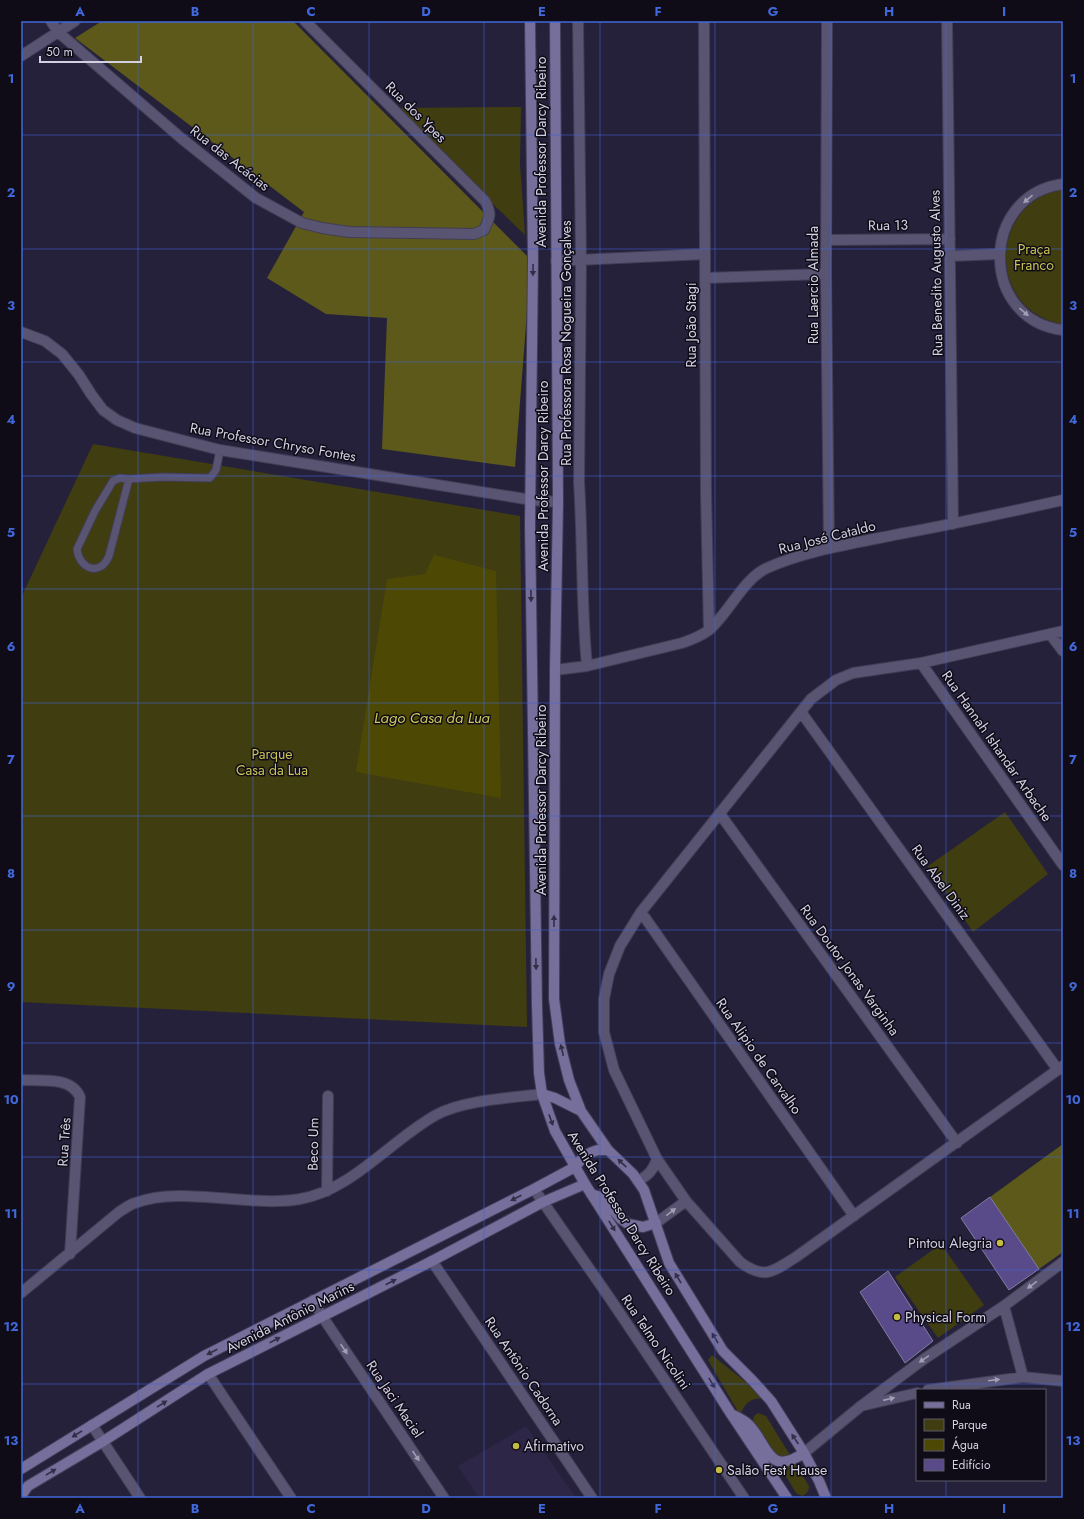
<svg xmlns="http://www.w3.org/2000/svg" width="1084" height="1519" font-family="Jost,sans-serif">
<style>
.built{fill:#2d2647}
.green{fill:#403d11}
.forest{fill:#5c591a}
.water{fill:#4d4905}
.building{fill:#594a8a;stroke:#837e9e}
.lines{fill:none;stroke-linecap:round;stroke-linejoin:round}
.lane-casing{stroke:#423d56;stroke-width:9}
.street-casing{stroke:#423d56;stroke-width:12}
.secondary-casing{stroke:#423d56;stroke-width:12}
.lane{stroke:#595471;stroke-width:7}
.street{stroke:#595471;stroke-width:10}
.secondary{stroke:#766e9b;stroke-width:10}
.oneway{fill:#a29eb5}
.oneway2{fill:#332e46}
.grid{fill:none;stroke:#4168da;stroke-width:1;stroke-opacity:0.55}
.poi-dot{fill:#c4bc3e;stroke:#0f0c18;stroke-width:1.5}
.labels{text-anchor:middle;stroke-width:3;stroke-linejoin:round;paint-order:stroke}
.street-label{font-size:14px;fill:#d3d0e2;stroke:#0f0c18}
.park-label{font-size:14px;fill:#cac355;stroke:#0f0c18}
.poi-label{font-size:14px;fill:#d3d0e2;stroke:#0f0c18;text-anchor:start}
.water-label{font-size:15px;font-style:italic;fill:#cec85a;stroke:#0f0c18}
.neatline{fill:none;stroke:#4168da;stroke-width:1.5}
.grid-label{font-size:13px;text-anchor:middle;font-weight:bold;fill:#4168da}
</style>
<rect width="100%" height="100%" fill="#26213b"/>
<path class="built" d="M526 1426 576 1498H479L458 1466Z"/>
<path class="green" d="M521 107 520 164 525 235 393 108Z
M1063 189V324C987 312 987 203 1063 189Z
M93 444 520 516 527 1027 21 1002V598Z
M1005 812 1048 874 973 932 928 866Z
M941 1244 984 1305 938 1338 895 1277Z
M712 1355 753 1388 765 1399C751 1397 745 1403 740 1415L708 1360Z
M758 1413 766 1416 809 1486C809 1491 807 1494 802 1496L796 1493 753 1421 754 1416Z"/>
<path class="forest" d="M102 21H293L531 260 515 467 382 449 387 318 326 314 267 278 304 212 75 38Z
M1063 1144V1252L1039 1269 990 1197Z"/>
<path class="water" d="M434 555 496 571 501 798 356 772 387 579 425 574Z"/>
<path class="building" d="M990 1197 1039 1269 1009 1290 961 1218Z
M888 1271 933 1341 905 1363 860 1292Z"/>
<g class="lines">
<defs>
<path id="lane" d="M129 479 109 556C100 577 79 569 77 549L95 511 113 481 120 478 129 479 162 477 210 478 216 470 220 450"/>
<path id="street" d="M51 21 58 32 181 138 256 198 302 223 322 228 349 232 474 234 484 230C490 217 492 214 485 201L305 21
M578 21 581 259 579 482C583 543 581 605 587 666
M704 21 706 494 709 630
M827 21 826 274 829 548
M947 21 953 524
M21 56 75 21
M1063 184C979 195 979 320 1063 330
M827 240 950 239
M951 256 999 254
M556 261 705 254
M705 278 826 274
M21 332 45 341 62 354 79 375 91 394 103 410 117 420 135 428 220 450 532 500 558 502
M1063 631 921 663 853 673 836 680 811 699 641 912 620 946 609 974 604 999V1032L614 1070 657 1159 686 1201 740 1262C765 1280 772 1272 796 1257L1063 1066
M1050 634 1063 651
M921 663 1063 865
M555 670 587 666 682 643C691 640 701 636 709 630 728 614 744 578 767 568 807 550 856 543 899 534 954 524 1009 512 1063 500
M801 712 1058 1070
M720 814 957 1143
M641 912 854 1216
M21 1080C41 1081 71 1076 80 1097L70 1254
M638 1181C649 1175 653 1170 657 1159
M534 1189 611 1300 744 1498
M327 1191 328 1096
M656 1223 686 1201
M432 1261 592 1498
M21 1293 119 1212C124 1209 129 1205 135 1203 182 1185 249 1208 300 1199 352 1190 391 1140 436 1115 464 1100 510 1098 542 1094
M313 1300 322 1316 444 1498
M1004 1306 1023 1377
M208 1374 291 1498
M928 1390 1023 1377 1063 1381
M865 1405 917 1393
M92 1425 140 1498
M804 1453 861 1406 924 1359 1004 1306 1063 1262"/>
<path id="secondary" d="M530 21 533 260 530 525 537 1006 539 1073 542 1094 555 1131 585 1184 731 1414 787 1498
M555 21 558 502 555 670 554 999 560 1044 569 1080 581 1111 608 1150 633 1174 644 1190 669 1263 723 1351 752 1380 771 1401 804 1453 819 1481 826 1498
M542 1094 555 1098 581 1111
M591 1194 603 1198 621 1219 628 1224 643 1227 656 1223
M733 1415C739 1418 744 1420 749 1425 769 1446 768 1477 804 1453
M21 1469 204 1356 534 1189 575 1167 584 1156 592 1152 598 1150H608
M21 1496 28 1486 102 1442 208 1374 432 1261 543 1202 585 1184"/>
</defs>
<use href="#lane" class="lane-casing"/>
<use href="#street" class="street-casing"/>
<use href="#secondary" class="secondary-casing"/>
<use href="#lane" class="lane"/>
<use href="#street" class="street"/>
<use href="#secondary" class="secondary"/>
</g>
<defs><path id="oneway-solid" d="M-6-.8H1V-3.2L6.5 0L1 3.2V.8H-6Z"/></defs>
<g class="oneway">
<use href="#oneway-solid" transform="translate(1028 199) rotate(139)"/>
<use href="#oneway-solid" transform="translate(1024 312) rotate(40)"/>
<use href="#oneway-solid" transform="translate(671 1212) rotate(-37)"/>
<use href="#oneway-solid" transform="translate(1032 1285) rotate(144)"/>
<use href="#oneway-solid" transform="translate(344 1349) rotate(56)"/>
<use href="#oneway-solid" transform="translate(924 1359) rotate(145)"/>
<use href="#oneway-solid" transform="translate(994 1380) rotate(-7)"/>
<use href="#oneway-solid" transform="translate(889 1399) rotate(-13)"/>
<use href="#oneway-solid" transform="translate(416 1456) rotate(56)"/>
</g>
<g class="oneway2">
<use href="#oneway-solid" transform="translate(533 270) rotate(91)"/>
<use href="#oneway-solid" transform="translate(531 596) rotate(89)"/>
<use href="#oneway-solid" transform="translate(554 921) rotate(-90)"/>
<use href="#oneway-solid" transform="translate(536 964) rotate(89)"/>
<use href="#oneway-solid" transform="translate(562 1050) rotate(-103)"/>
<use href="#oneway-solid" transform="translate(551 1120) rotate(70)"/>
<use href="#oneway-solid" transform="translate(622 1163) rotate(-136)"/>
<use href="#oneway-solid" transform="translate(516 1198) rotate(153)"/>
<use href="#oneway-solid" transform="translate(612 1226) rotate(58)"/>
<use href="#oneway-solid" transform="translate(678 1278) rotate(-121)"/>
<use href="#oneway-solid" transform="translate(391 1282) rotate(-27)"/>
<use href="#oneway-solid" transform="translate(715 1338) rotate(-121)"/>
<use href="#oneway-solid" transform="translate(275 1340) rotate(-27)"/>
<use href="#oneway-solid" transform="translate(212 1352) rotate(153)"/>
<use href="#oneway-solid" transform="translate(712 1383) rotate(58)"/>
<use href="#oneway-solid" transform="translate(162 1404) rotate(-32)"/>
<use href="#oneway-solid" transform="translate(77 1434) rotate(148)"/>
<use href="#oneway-solid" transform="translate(795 1439) rotate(-124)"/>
<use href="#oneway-solid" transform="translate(51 1472) rotate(-31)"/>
</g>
<path class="grid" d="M138 21V1498M253 21V1498M369 21V1498M484 21V1498M600 21V1498M715 21V1498M831 21V1498M946 21V1390M21 135H1063M21 249H1063M21 362H1063M21 476H1063M21 589H1063M21 703H1063M21 816H1063M21 930H1063M21 1043H1063M21 1157H1063M21 1270H1063M21 1384H1063M946 1480V1498"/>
<g class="poi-dot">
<circle cx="1000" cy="1243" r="4"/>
<circle cx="897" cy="1317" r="4"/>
<circle cx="516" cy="1446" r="4"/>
<circle cx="719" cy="1470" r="4"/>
</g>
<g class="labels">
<g class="street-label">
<text transform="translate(416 112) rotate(45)" y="5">Rua dos Ypes</text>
<text transform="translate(541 152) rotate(-90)" y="5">Avenida Professor Darcy Ribeiro</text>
<text transform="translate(230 158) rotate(38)" y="5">Rua das Acácias</text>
<text transform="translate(888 225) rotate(-1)" y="5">Rua 13</text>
<text transform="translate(936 273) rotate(-91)" y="5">Rua Benedito Augusto Alves</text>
<text transform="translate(813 285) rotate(-90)" y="5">Rua Laercio Almada</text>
<text transform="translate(691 325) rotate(-90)" y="5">Rua João Stagi</text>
<text transform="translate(566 343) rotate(-90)" y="5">Rua Professora Rosa Nogueira Gonçalves</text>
<text transform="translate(273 442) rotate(10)" y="5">Rua Professor Chryso Fontes</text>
<text transform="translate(543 476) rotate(-90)" y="5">Avenida Professor Darcy Ribeiro</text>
<text transform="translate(827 537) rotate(-14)" y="5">Rua José Cataldo</text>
<text transform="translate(997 746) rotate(55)" y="5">Rua Hannah Ishandar Arbache</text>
<text transform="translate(541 800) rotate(-90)" y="5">Avenida Professor Darcy Ribeiro</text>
<text transform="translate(941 882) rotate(54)" y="5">Rua Abel Diniz</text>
<text transform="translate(850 970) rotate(54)" y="5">Rua Doutor Jonas Varginha</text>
<text transform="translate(759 1056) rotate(55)" y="5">Rua Alipio de Carvalho</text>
<text transform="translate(64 1142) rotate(-86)" y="5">Rua Três</text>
<text transform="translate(313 1144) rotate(-89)" y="5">Beco Um</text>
<text transform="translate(622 1213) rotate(58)" y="5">Avenida Professor Darcy Ribeiro</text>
<text transform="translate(290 1317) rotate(-27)" y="5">Avenida Antônio Marins</text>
<text transform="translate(656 1342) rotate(56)" y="5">Rua Telmo Nicolini</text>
<text transform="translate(524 1371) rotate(56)" y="5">Rua Antônio Cadorna</text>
<text transform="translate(395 1399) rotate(56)" y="5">Rua Jaci Maciel</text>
</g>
<g class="park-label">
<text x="1034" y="254">Praça<tspan x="1034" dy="16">Franco</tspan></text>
<text x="272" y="759">Parque<tspan x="272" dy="16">Casa da Lua</tspan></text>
</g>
<g class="poi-label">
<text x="992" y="1248" text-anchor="end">Pintou Alegria</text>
<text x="905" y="1322">Physical Form</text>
<text x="524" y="1451">Afirmativo</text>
<text x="727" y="1475">Salão Fest Hause</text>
</g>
<g class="water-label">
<text x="432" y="723">Lago Casa da Lua</text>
</g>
</g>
<rect width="1084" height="1519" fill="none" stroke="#0f0c18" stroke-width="44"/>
<rect x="916" y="1389" width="130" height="92" fill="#0f0c18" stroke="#5d5a69"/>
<rect x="924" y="1402" width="20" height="6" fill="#766e9b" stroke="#5d5a69"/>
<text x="952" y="1409" font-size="12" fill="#d3d0e2">Rua</text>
<rect x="924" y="1419" width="20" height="12" fill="#403d11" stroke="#5d5a69"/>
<text x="952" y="1429" font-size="12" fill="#d3d0e2">Parque</text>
<rect x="924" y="1439" width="20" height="12" fill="#4d4905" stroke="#5d5a69"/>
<text x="952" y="1449" font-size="12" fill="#d3d0e2">Água</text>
<rect x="924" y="1459" width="20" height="12" fill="#594a8a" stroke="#5d5a69"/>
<text x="952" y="1469" font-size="12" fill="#d3d0e2">Edifício</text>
<path d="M40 56v6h101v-6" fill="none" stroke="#d3d0e2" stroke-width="2"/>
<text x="46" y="56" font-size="12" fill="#d3d0e2" stroke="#0f0c18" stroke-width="3" paint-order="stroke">50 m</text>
<rect x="22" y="22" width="1040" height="1475" class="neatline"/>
<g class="grid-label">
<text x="80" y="16">A</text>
<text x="195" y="16">B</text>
<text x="311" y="16">C</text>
<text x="426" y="16">D</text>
<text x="542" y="16">E</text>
<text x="658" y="16">F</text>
<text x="773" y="16">G</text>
<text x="889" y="16">H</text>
<text x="1004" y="16">I</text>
<text x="11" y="83">1</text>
<text x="1073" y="83">1</text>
<text x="11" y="197">2</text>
<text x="1073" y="197">2</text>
<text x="11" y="310">3</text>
<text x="1073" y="310">3</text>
<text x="11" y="424">4</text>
<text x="1073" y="424">4</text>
<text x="11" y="537">5</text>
<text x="1073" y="537">5</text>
<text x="11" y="651">6</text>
<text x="1073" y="651">6</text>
<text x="11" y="764">7</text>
<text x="1073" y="764">7</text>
<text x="11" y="878">8</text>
<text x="1073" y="878">8</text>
<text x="11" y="991">9</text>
<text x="1073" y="991">9</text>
<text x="11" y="1104">10</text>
<text x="1073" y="1104">10</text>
<text x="11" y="1218">11</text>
<text x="1073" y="1218">11</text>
<text x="11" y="1331">12</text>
<text x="1073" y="1331">12</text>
<text x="11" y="1445">13</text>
<text x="1073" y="1445">13</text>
<text x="80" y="1513">A</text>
<text x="195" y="1513">B</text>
<text x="311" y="1513">C</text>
<text x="426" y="1513">D</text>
<text x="542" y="1513">E</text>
<text x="658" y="1513">F</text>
<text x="773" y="1513">G</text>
<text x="889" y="1513">H</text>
<text x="1004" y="1513">I</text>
</g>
</svg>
